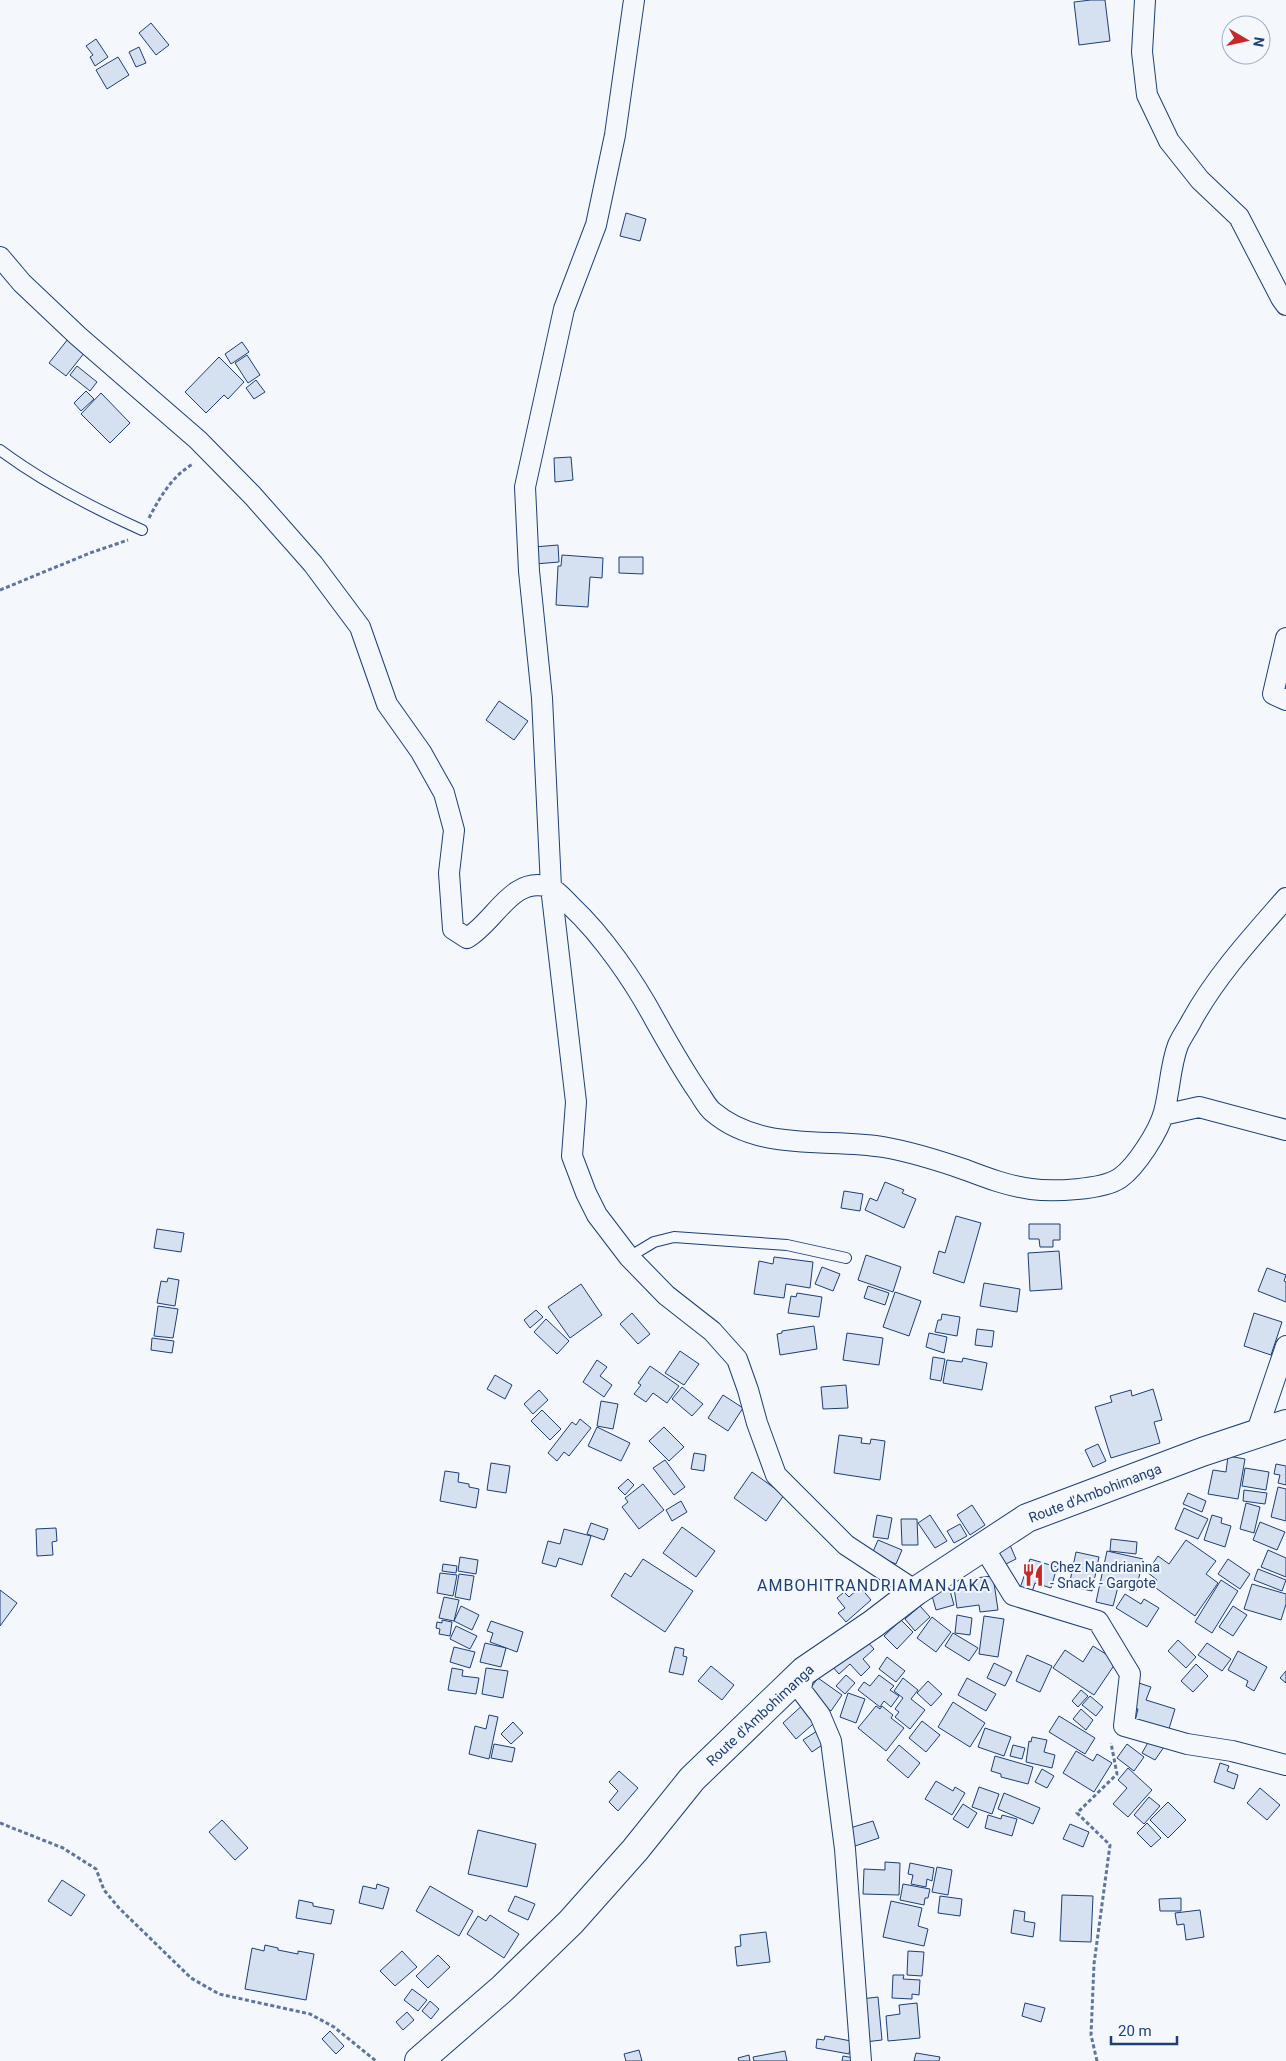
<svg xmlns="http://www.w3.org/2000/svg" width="1286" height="2061" font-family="Roboto,sans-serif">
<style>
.building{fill:#d5e0f0;stroke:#1d3f73}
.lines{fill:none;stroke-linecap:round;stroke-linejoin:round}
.lane-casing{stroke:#1d3f73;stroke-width:12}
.street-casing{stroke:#1d3f73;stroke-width:22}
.secondary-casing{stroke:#1d3f73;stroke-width:30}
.path{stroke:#5e769c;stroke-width:3;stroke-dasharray:4 2.5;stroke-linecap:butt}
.lane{stroke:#f4f7fb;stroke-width:10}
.street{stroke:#f4f7fb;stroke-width:20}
.secondary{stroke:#f4f7fb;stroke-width:28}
.labels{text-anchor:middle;stroke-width:4;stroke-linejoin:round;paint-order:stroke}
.street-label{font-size:14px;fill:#1d3f73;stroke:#f4f7fb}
.poi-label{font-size:14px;fill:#1d3f73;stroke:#f4f7fb;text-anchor:start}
.quarter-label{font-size:16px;letter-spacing:1px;fill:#1d3f73;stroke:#f4f7fb}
</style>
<rect width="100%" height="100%" fill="#f4f7fb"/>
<path class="building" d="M1091 0H1105L1110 41 1079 45 1074 2Z
M151 23 169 45 156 55 139 33Z
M96 39 108 57 95 66 90 57 93 55 86 46Z
M139 47 146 63 136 67 129 52Z
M118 57 129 75 107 89 96 70Z
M626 213 646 219 640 241 620 236Z
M68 339 85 352 66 376 49 363Z
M242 342 249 352 231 364 225 354Z
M247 355 260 375 248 383 235 363Z
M219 357 244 382 228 399 224 395 206 413 185 392Z
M77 366 97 382 90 391 70 375Z
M256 380 265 392 254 399 246 388Z
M86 391 94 399 81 411 74 403Z
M101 393 130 423 110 443 81 414Z
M571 457 573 480 555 482 554 458Z
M558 545 559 562 535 564 534 547Z
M562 555 603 558 602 578 590 577 588 607 556 605 558 566H561Z
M619 557H643V574L619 573Z
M499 701 528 721 514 740 486 720Z
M885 1182 904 1190 902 1193 916 1199 904 1228 865 1210 870 1198 877 1201Z
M844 1191 863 1194 860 1211 841 1208Z
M956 1216 981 1223 964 1283 933 1273 939 1251 945 1253Z
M1029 1224H1060V1240H1053V1247H1040L1039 1239H1029Z
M157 1229 184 1233 181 1252 154 1248Z
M1059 1251 1062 1289 1030 1291 1028 1253Z
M866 1255 901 1267 893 1292 858 1280Z
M774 1257 813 1262 810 1288 786 1284 784 1298 754 1294 759 1261 773 1264Z
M822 1267 840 1274 833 1291 815 1284Z
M1267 1268 1286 1275 1284 1281 1286 1282V1302L1258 1291Z
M168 1278 179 1280 175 1306 157 1303 161 1281 167 1282Z
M984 1283 1020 1289 1017 1312 980 1306Z
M581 1284 602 1315 570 1338 548 1307Z
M868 1286 889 1293 885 1305 864 1298Z
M895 1292 921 1301 909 1336 883 1327Z
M797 1293 822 1297 819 1317 788 1313 791 1296 796 1297Z
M158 1306 178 1309 173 1338 154 1336Z
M536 1310 543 1317 530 1328 524 1320Z
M632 1313 650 1334 638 1344 620 1324Z
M1254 1313 1282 1322 1271 1355 1244 1346Z
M942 1314 960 1317 957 1336 935 1332 938 1320H941Z
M546 1319 569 1341 557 1354 534 1332Z
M814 1326 817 1349 780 1355 777 1334 782 1333V1331Z
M977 1329 994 1331 992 1347 975 1345Z
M847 1333 883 1338 879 1365 843 1360Z
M929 1333 947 1337 944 1353 926 1347Z
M152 1338 174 1341 172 1353 151 1350Z
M680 1351 699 1364 684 1385 665 1373Z
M933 1357 945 1359 941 1381 930 1379Z
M963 1358 987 1363 982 1390 943 1383 947 1360 962 1362Z
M597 1360 607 1367 600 1376 612 1385 604 1397 583 1382Z
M650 1366 679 1386 667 1403 653 1393 646 1402 634 1394 641 1385 638 1383Z
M495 1375 512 1385 505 1399 487 1389Z
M846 1385 848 1408 823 1409 821 1387Z
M682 1387 703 1404 692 1416 672 1399Z
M1153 1389 1162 1420 1154 1422 1160 1443 1111 1458 1095 1407 1112 1402 1110 1396 1131 1390 1132 1396Z
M539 1390 548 1400 533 1414 524 1404Z
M723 1395 743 1408 728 1431 708 1418Z
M601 1401 618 1404 613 1429 597 1426Z
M542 1410 561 1429 550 1440 531 1421Z
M580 1419 591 1428 569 1456 564 1452 557 1461 548 1453 572 1422 576 1425Z
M597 1427 630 1443 621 1461 588 1446Z
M664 1427 684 1447 669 1461 649 1441Z
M839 1435 862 1438 861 1443 870 1444 871 1439 885 1441 880 1480 834 1473Z
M1098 1444 1106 1461 1093 1467 1085 1450Z
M694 1453 706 1455 704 1471 691 1469Z
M1228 1456 1245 1459 1238 1499 1208 1494 1213 1470 1226 1472Z
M665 1460 685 1487 674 1495 653 1468Z
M491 1463 510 1466 506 1493 487 1490Z
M1276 1464 1286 1466V1485L1278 1483 1280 1475 1274 1474Z
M1245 1468 1269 1472 1266 1490 1242 1486Z
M445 1471 459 1473 458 1482 469 1484V1487L479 1489 476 1508 440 1501Z
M752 1472 784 1495 766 1521 734 1498Z
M628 1479 634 1485 625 1495 618 1488Z
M643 1484 664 1510 639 1529 622 1507 628 1502 625 1498Z
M1278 1487 1286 1489V1521L1271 1517Z
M1244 1490 1267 1493 1265 1504 1243 1501Z
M1188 1493 1206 1501 1202 1512 1183 1504Z
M681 1501 687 1512 672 1521 666 1510Z
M1246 1503 1260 1507 1254 1533 1240 1529Z
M972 1505 985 1525 970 1535 957 1515Z
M1184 1508 1208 1519 1198 1539 1175 1529Z
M877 1515 892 1518 888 1539 873 1537Z
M930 1515 947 1541 935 1548 918 1523Z
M1212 1515 1222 1518 1221 1523 1231 1526 1225 1547 1204 1540Z
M901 1519H917L918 1545H902Z
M1260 1522 1285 1532 1277 1550 1253 1540Z
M591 1523 608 1529 604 1540 587 1534Z
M960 1524 967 1536 954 1543 947 1531Z
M682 1527 715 1551 696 1577 663 1553Z
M56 1528 57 1541 52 1542 53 1555 37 1556 36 1529Z
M564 1529 591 1536 582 1565 559 1558 556 1567 542 1563 548 1541 560 1544Z
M1111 1539 1137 1542 1136 1554 1110 1551Z
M878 1540 902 1550 896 1564 872 1554Z
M1186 1540 1216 1561 1206 1574 1218 1583 1195 1616 1153 1586 1157 1580 1147 1572 1158 1556 1169 1564Z
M1010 1545 1016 1559 1004 1565 998 1550Z
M1268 1550 1286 1558V1577L1261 1567Z
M1107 1551 1143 1559 1136 1591 1118 1587 1113 1606 1096 1602Z
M1076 1552 1099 1557 1092 1591 1069 1586Z
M460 1557 478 1560 476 1574 458 1571Z
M643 1559 693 1591 665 1632 611 1596 625 1573 631 1577Z
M1030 1559 1057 1567 1051 1588 1035 1583 1032 1592 1020 1588Z
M1228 1559 1250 1574 1240 1589 1218 1574Z
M443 1564 457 1566 456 1573 442 1571Z
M1258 1569 1286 1580 1282 1591 1254 1580Z
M440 1573 457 1575 453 1596 437 1593Z
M459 1574 474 1576 470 1600 455 1597Z
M993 1576 998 1610 980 1612 979 1605 957 1608 954 1588 976 1585 975 1578Z
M1221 1580 1238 1591 1212 1633 1195 1622Z
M1252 1584 1286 1594V1604L1281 1620 1244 1609Z
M860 1587 871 1600 846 1622 838 1613 845 1608 837 1598 844 1592 849 1597Z
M949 1587 954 1605 936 1610 931 1592Z
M0 1590 17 1603 0 1626Z
M1125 1594 1141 1604 1144 1599 1159 1608 1147 1627 1116 1608Z
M444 1597 459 1600 454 1621 439 1618Z
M461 1606 479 1615 472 1630 454 1621Z
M920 1606 930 1617 915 1631 905 1619Z
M1233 1606 1247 1615 1233 1636 1219 1627Z
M957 1615 972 1618 970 1635 955 1633Z
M984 1616 1004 1619 998 1657 979 1654Z
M932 1617 951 1632 936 1652 917 1638Z
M442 1620 452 1622 450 1636 439 1634 440 1629 436 1628 437 1622 442 1623Z
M901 1620 913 1632 897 1649 884 1636Z
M491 1621 523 1632 517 1652 490 1642 493 1633 487 1631Z
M456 1626 477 1636 470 1649 450 1639Z
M953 1633 978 1648 969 1661 945 1646Z
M864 1638 874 1649 863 1659 870 1667 861 1676 850 1664 839 1674 831 1665Z
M1178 1640 1196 1657 1186 1668 1168 1651Z
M485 1643 506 1648 501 1667 480 1662Z
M1207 1643 1231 1659 1222 1671 1198 1655Z
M1093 1646 1117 1661 1094 1695 1053 1668 1065 1650 1083 1662Z
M454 1647 475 1652 470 1668 450 1662Z
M675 1647 684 1649 683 1656 687 1657 683 1675 669 1672Z
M1238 1651 1267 1667 1254 1691 1246 1686 1248 1681 1228 1670Z
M1027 1655 1052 1666 1040 1692 1016 1681Z
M887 1657 905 1671 896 1682 879 1669Z
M994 1663 1012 1672 1005 1686 987 1678Z
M1196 1664 1208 1676 1193 1692 1181 1681Z
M711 1666 734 1685 722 1700 698 1681Z
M452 1668 463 1670 462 1676 479 1678 476 1694 448 1690Z
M486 1668 508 1671 503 1698 482 1694Z
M1286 1671V1683L1280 1678Z
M846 1675 855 1683 845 1694 836 1686Z
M879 1675 894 1686 890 1690 899 1696 891 1707 884 1701 880 1707 858 1690 864 1682 870 1686Z
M818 1678 842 1695 831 1711 806 1694Z
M903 1678 918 1690 911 1699 925 1710 910 1729 895 1717 899 1712 895 1709 903 1698 894 1691Z
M967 1678 996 1694 986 1711 958 1695Z
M928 1681 942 1694 931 1706 917 1693Z
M1136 1682 1151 1687 1146 1700 1175 1709 1168 1732 1135 1721 1138 1709 1129 1706Z
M1081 1690 1088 1696 1078 1707 1072 1701Z
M848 1693 865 1699 856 1723 840 1717Z
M1090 1696 1103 1707 1096 1716 1082 1705Z
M806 1702 820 1718 796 1739 783 1723Z
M953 1702 985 1723 970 1747 938 1727Z
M876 1706 880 1709 882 1706 893 1715 891 1718 904 1728 886 1751 858 1728Z
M1081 1709 1093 1720 1086 1730 1073 1719Z
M489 1715 498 1717 489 1759 469 1754 475 1726 486 1729Z
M1059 1716 1095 1738 1085 1754 1049 1732Z
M922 1721 940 1735 926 1752 909 1738Z
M513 1722 523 1733 511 1744 501 1734Z
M985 1728 1011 1737 1004 1756 978 1747Z
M817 1731 825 1743 812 1752 803 1740Z
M1032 1737 1047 1740 1044 1752 1055 1755 1052 1768 1026 1762 1029 1741 1031 1742Z
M1150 1739 1164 1747 1155 1760 1142 1753Z
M494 1744 515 1748 512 1762 491 1758Z
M1127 1744 1144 1757 1134 1771 1117 1758Z
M899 1745 920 1763 908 1778 887 1760Z
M1013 1745 1025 1748 1022 1759 1010 1756Z
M1076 1751 1093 1761 1097 1754 1112 1763 1094 1792 1063 1773Z
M995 1756 1033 1767 1028 1784 1001 1777V1774L991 1771Z
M1220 1763 1229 1766 1227 1771 1238 1775 1234 1789 1214 1782Z
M1128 1768 1152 1790 1128 1817 1113 1804 1127 1788 1118 1780Z
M1042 1769 1054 1776 1047 1788 1035 1782Z
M619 1771 638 1788 618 1811 609 1802 618 1791 609 1782Z
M936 1781 953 1791 955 1787 965 1793 952 1815 925 1799Z
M979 1787 999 1794 992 1814 972 1807Z
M1260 1788 1280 1805 1267 1820 1247 1803Z
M1004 1793 1040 1808 1033 1824 998 1809Z
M1149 1797 1160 1806 1144 1824 1134 1815Z
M1168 1802 1186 1820 1168 1838 1150 1820Z
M963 1804 977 1813 968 1828 953 1819Z
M988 1815 1001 1819 1002 1815 1017 1819 1012 1836 985 1828Z
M222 1820 248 1848 235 1860 209 1832Z
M873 1821 879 1838 855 1846 850 1828Z
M1147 1823 1161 1838 1151 1847 1137 1833Z
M1070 1824 1089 1832 1083 1847 1063 1839Z
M478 1830 536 1844 527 1887 468 1874Z
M885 1862 900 1863 899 1895 863 1894 864 1869 885 1870Z
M910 1863 934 1868 932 1881 927 1879 926 1887 911 1884 913 1875 908 1874Z
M937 1867 952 1870 948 1895 932 1892Z
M62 1880 85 1895 71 1916 48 1901Z
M377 1884 389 1888 383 1909 359 1903 363 1886 376 1889Z
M903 1884 930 1889 928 1898H925L924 1905 900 1900Z
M430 1886 473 1911 459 1936 416 1911Z
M1062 1895 1093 1896 1091 1942 1060 1941Z
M515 1896 535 1904 528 1920 508 1911Z
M940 1896 962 1899 960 1916 938 1913Z
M1181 1898V1911H1160L1159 1899Z
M299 1900 313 1903V1906L334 1910 331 1924 296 1918Z
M891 1901 922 1908 918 1926 928 1929 924 1946 883 1937Z
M1014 1910 1025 1912 1024 1921 1035 1923 1033 1937 1011 1933Z
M1200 1910 1204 1937 1186 1940 1184 1924 1177 1925 1175 1913Z
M490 1915 519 1934 504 1958 467 1934 478 1916 486 1921Z
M766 1932 770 1962 737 1966 735 1947 741 1946 740 1935Z
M265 1945 278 1948V1950L298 1954V1951L314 1954 306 2000 245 1989 252 1948 264 1951Z
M402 1951 417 1967 395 1986 380 1971Z
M908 1951 924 1952 922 1976 907 1975Z
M438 1955 450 1967 428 1988 416 1976Z
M893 1975H904L903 1979 920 1980 919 1995 912 1994V1999L892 1998Z
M412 1989 427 2000 418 2011 404 2000Z
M878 1997 882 2040 865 2042 861 1999Z
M430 2001 439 2009 431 2019 422 2011Z
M917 2003 920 2038 888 2041 886 2016 900 2014 899 2005Z
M1025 2003 1045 2008 1041 2022 1022 2016Z
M407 2012 414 2020 403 2030 396 2022Z
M330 2031 344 2046 336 2054 322 2039Z
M825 2036 851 2041 849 2054 816 2048 817 2039 824 2040Z
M639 2050 642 2061H626L624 2054Z
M785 2051 787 2061H754L753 2057Z
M916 2053 940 2057 939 2061H914Z
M749 2055 750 2061H739L738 2058Z
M843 2056 854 2058 853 2061H842Z"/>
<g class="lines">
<defs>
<path id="lane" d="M0 450C43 482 93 508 142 530
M629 1257 654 1242 674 1237 787 1245 846 1258"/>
<path id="street" d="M634 0 615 135 596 225 564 309 525 487 529 571 542 698 551 887 576 1102 572 1156 586 1193 597 1215 629 1257 666 1295 712 1331 737 1359 748 1390 757 1423 776 1475 846 1545 916 1591
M1145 0 1142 52 1147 95 1169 141 1200 180 1239 217 1281 298 1286 305
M0 257 22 283 78 336 198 440 253 496 313 564 360 627 387 704 421 752 444 793 454 830 449 873 453 929 467 938C495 922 512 875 549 887 557 890 565 900 571 906 603 936 634 981 655 1020 669 1045 683 1070 699 1093 703 1099 707 1107 713 1112 760 1152 827 1138 883 1147 906 1151 943 1162 966 1170 987 1178 1008 1186 1031 1189 1052 1192 1103 1190 1120 1178 1136 1167 1159 1131 1164 1112 1170 1090 1170 1066 1178 1045 1182 1036 1188 1028 1192 1020 1217 975 1252 937 1286 898
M1286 638 1273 694 1286 700
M1163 1115 1199 1107 1286 1130
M1256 1434 1286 1346
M985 1547 986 1551 1013 1595 1098 1621 1130 1674 1124 1726 1187 1744 1232 1751 1286 1765
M804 1671 801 1690 820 1715 831 1741 845 1849 861 2061"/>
<path id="secondary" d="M419 2061 503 1988 571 1922 635 1850 692 1779 804 1671 873 1624 916 1591 1027 1518 1202 1452 1286 1424"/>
</defs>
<use href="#lane" class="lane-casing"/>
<use href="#street" class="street-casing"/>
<use href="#secondary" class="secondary-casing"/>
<path class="path" d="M149 518C160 497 172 476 193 464
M0 590 90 553 128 540
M0 1823 63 1848 96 1869 104 1890 119 1908 191 1978 219 1994 310 2014 334 2027 376 2061
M1097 2061 1091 2035 1094 1964 1110 1845 1077 1813 1117 1774 1111 1743"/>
<use href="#lane" class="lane"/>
<use href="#street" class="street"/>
<use href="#secondary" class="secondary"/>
</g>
<defs>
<symbol id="restaurant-bare" viewBox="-9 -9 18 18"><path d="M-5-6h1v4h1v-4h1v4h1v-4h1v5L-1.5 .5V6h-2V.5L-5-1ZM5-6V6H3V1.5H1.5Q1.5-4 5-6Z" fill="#c62828" stroke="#f4f7fb" stroke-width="2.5" paint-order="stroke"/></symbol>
</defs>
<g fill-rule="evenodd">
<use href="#restaurant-bare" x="1017" y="1559" width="32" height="32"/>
</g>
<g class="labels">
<g class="street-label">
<text transform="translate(1095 1493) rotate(-21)" y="5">Route d'Ambohimanga</text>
<text transform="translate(760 1715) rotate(-43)" y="5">Route d'Ambohimanga</text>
</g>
<g class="poi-label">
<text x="1050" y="1572">Chez Nandrianina<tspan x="1050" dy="16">- Snack - Gargote</tspan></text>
</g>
<g class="quarter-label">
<text x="874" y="1591">AMBOHITRANDRIAMANJAKA</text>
</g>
</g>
<g transform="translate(1246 40) rotate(99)"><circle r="24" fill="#f4f7fb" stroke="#9eadc5"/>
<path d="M0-4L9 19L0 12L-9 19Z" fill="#c62828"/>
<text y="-8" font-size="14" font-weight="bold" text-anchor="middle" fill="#1d3f73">N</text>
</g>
<path d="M1111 2036v8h66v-8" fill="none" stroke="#1d3f73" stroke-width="2.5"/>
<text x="1118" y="2036" font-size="15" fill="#1d3f73" stroke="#f4f7fb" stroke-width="4" paint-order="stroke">20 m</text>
</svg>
